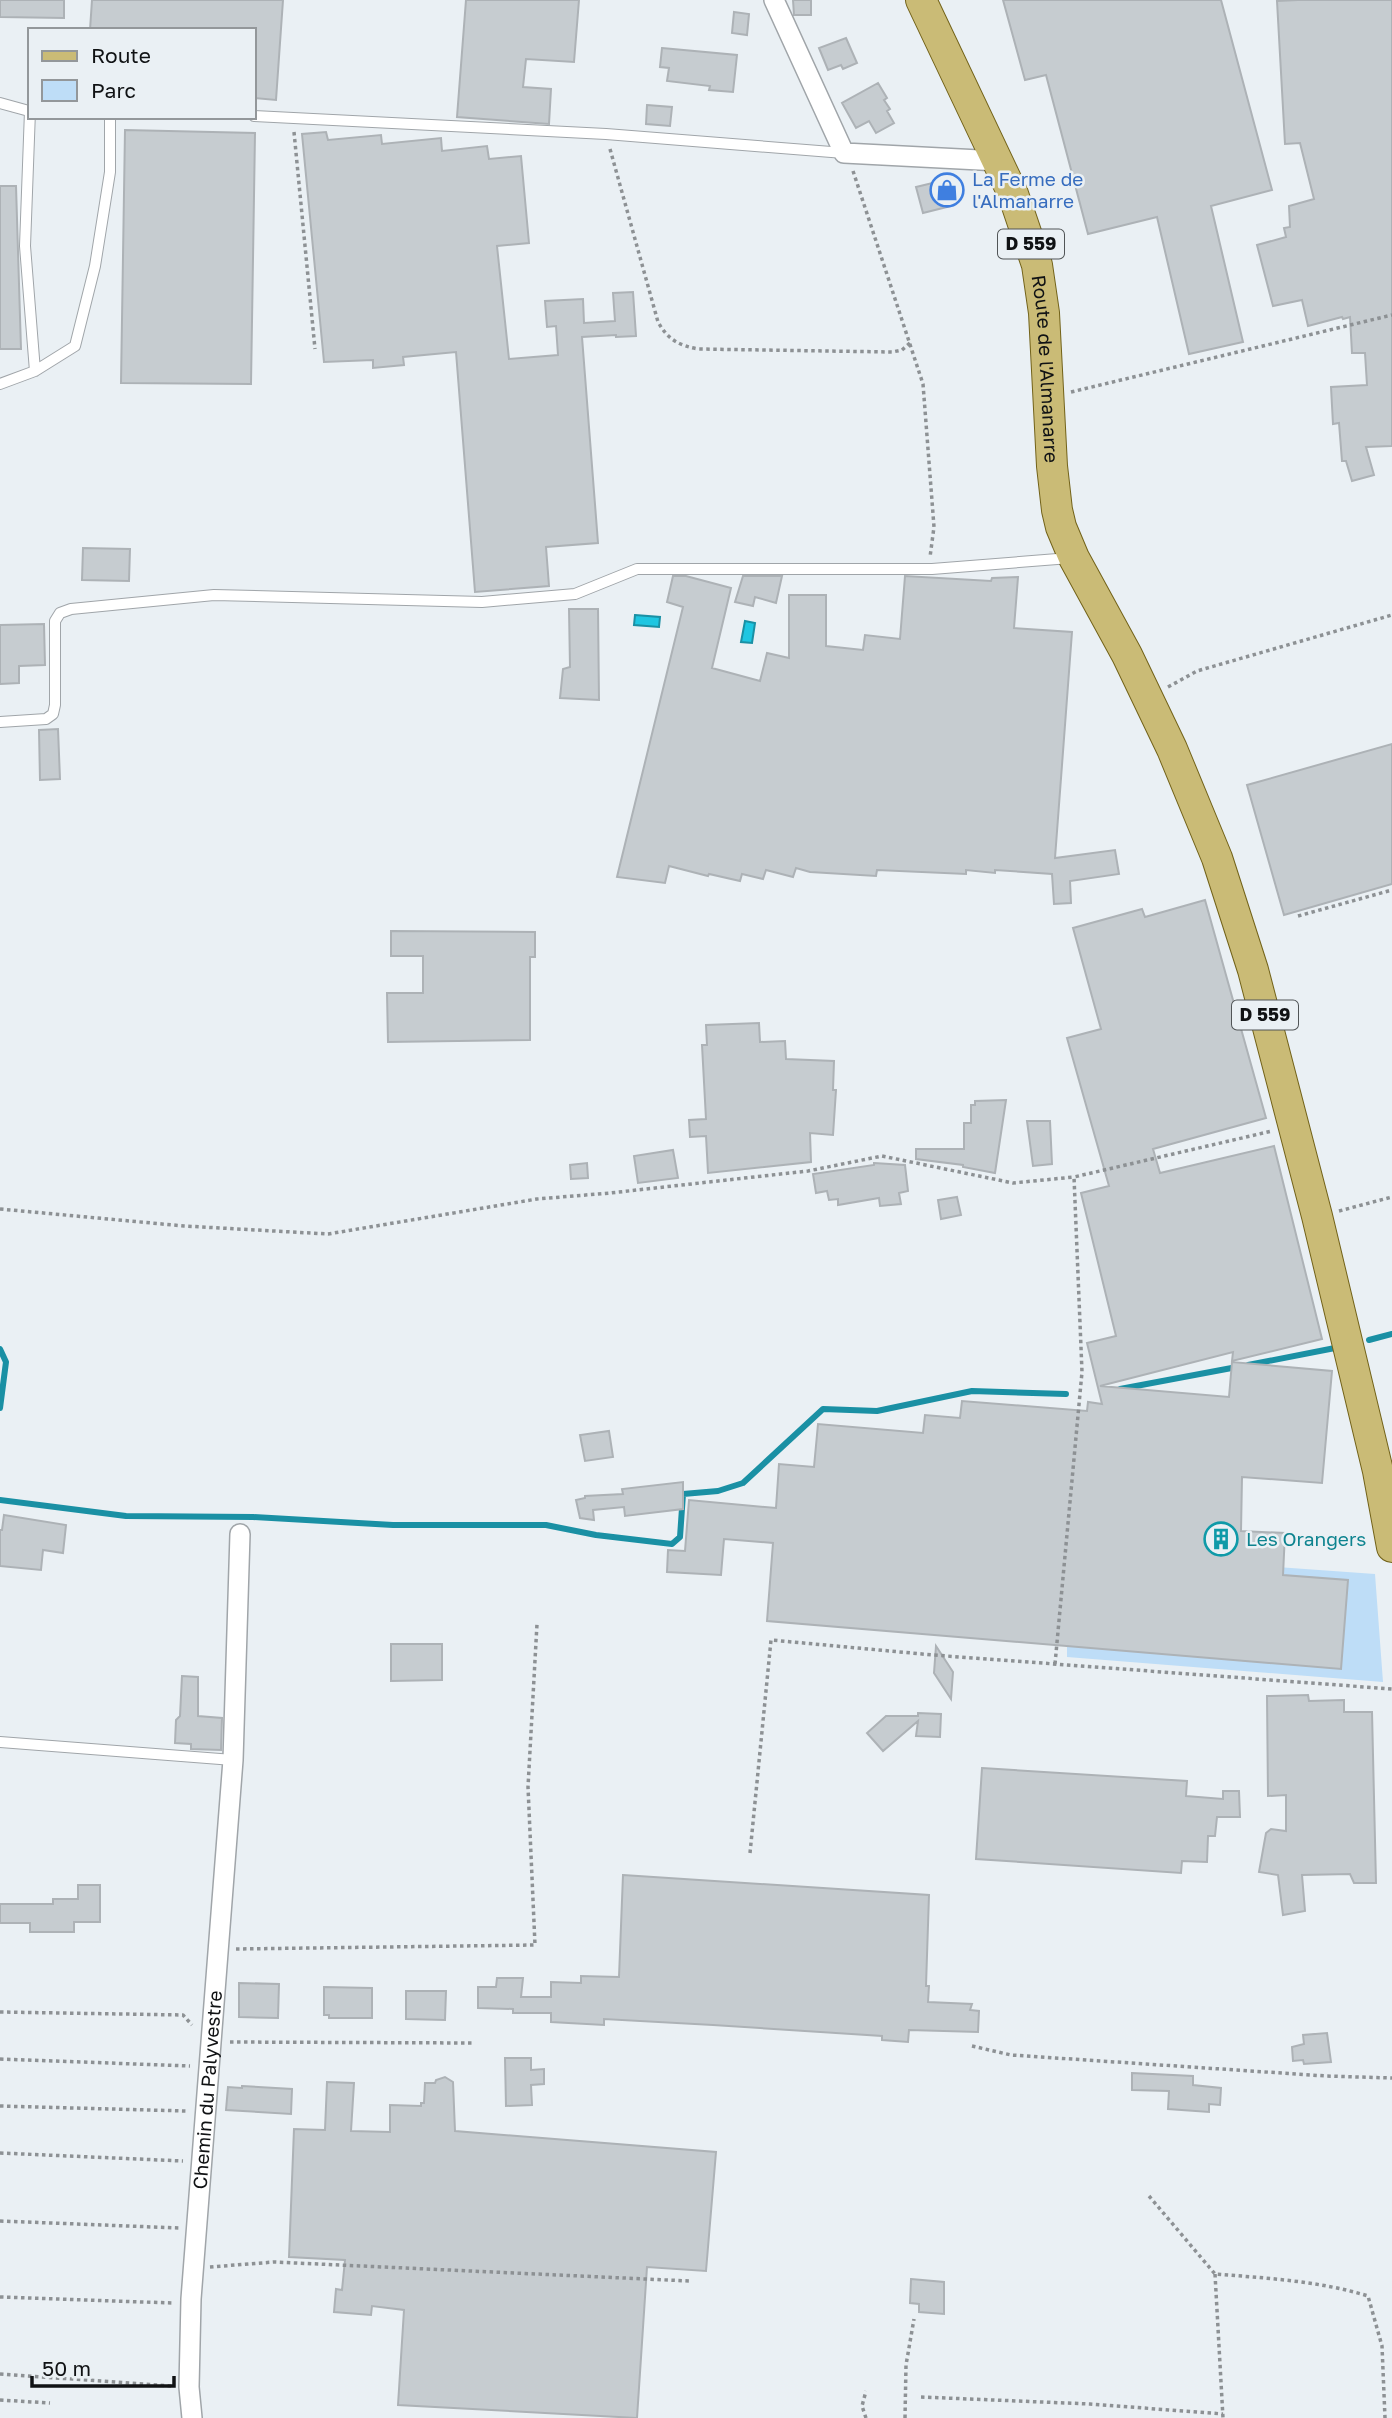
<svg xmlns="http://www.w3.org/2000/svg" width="1392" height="2418" font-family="'Golos Text',sans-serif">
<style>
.green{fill:#beddf7}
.water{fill:#1ec6e1;stroke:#1a90a4;stroke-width:2}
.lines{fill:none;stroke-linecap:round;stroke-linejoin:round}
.stream{stroke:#1a90a4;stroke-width:6}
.building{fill:#c6ccd0;stroke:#adb2b6;stroke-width:2}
.service-casing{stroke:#a0a5a9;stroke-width:12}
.minor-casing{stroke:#a0a5a9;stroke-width:22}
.primary-casing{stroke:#726219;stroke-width:32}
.path{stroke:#8d9194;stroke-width:3.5;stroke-dasharray:3.5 3.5;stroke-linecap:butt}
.service{stroke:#fff;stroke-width:10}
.minor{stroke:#fff;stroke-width:19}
.primary{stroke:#cabb76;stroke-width:30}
.labels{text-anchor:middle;stroke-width:5;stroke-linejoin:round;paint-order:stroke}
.shield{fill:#eaf0f4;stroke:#515557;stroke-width:2}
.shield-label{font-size:18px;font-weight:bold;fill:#101214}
.shop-label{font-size:19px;fill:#366cbe;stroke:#eaf0f4;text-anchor:start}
.street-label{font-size:19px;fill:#101214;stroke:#eaf0f4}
.culture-label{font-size:19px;fill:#0d838f;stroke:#eaf0f4;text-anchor:start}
</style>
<rect width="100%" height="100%" fill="#eaf0f4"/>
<path class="green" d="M1251 1565 1375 1574 1383 1682 1067 1657V1646L1341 1669 1348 1580 1251 1573Z"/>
<path class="water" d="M635 615 660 617 659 627 634 625Z
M745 621 755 623 752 643 741 642Z"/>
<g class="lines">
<path class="stream" d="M1369 1340 1392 1334
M0 1349 6 1362 0 1408
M1248 1365 1335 1348
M1120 1389 1237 1367
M0 1500 126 1516 253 1517 393 1525H546L596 1535 672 1544 680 1537 683 1494 718 1491 743 1483 823 1409 877 1411 972 1391 1066 1394"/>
</g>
<path class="building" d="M0 0H64V18L0 17Z
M92 0H283L276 100 254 98V30H90Z
M466 0H579L574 62 526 59 523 87 551 89 549 124 457 117Z
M793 0H811V15H794Z
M1003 0H1221L1272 190 1211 206 1243 342 1189 354 1157 217 1088 234 1046 75 1025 80Z
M1298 0H1392V446L1366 447 1374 475 1352 481 1346 461H1342L1339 423 1333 424 1331 387 1367 385 1365 353H1352L1350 317 1343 319 1342 317 1308 326 1302 300 1273 306 1257 245 1286 237 1284 228 1290 227 1289 206 1314 199 1300 143 1285 144 1277 1Z
M734 12 749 14 747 35 732 33Z
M846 38 857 63 843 69 841 65 828 70 819 48Z
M662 48 737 55 733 92 709 90 710 86 667 81 669 68 660 67Z
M878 83 887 98 884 100 890 109 887 111 894 123 876 133 869 121 856 128 842 103Z
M647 105 672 107 670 126 646 124Z
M125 130 255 133 251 384 121 383Z
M326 132 328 140 381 135 382 144 441 138 442 151 487 146 489 159 521 156 529 243 497 246 509 359 558 355 556 326 547 327 545 301 583 299 584 323 615 321 613 293 633 292 636 336 616 337V335L582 337 598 543 546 547 549 586 475 592 456 352 403 357 404 365 373 368V360L324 362 302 134Z
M945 180 951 206 923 213 916 187Z
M0 186H16L21 349H0Z
M83 548 130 549 129 581 82 580Z
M673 576H686L731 588 712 668 760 681 767 653 789 658V595H826V646L863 650 865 635 900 639 905 576 991 581 992 578 1018 577 1014 628 1072 632 1055 858 1115 850 1119 874 1070 881 1071 903 1054 904 1052 874 995 870V873L966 870V874L877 870 876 876 810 872 796 868 793 877 766 870 763 879 742 874 740 881 709 874 708 876 669 866 665 883 617 877 683 607 667 602Z
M743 576H782L776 603 755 597 753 606 735 602Z
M569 609H598L599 700 560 698 563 669 570 667Z
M44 624 45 665 19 666V683L0 684V625Z
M58 729 60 779 40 780 39 730Z
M1392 744V884L1284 915 1247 785Z
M1205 900 1266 1118 1153 1149 1160 1173 1274 1146 1322 1339 1232 1361 1233 1352 1100 1386 1229 1397 1232 1362 1332 1371 1322 1483 1242 1477 1241 1531 1285 1533 1283 1575 1348 1580 1341 1669 767 1621 773 1543 724 1539 721 1575 667 1572 668 1550 685 1551 689 1500 776 1508 779 1464 814 1467 818 1424 923 1433 925 1415 960 1418 962 1401 1087 1411 1088 1402 1102 1404 1087 1343 1116 1336 1081 1193 1109 1186 1067 1038 1101 1029 1073 928 1142 909 1145 917Z
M391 931 535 932V957H530V1040L388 1042 387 993H423V956H391Z
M759 1023 760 1042 785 1041 786 1059 834 1061 833 1090H836L833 1135 810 1133 811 1162 708 1173 706 1136 690 1137 689 1120 706 1119 702 1045H707L706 1025Z
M1006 1100 995 1173 963 1167V1165L916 1159V1149H964V1123H971V1105H975V1101Z
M1027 1121H1050L1052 1164 1033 1166Z
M673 1150 678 1178 638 1183 634 1156Z
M587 1163 588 1178 571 1179 570 1165Z
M874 1163 905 1165 908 1191 899 1193 901 1204 880 1206 879 1198 838 1205V1199L829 1200 827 1191 816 1193 813 1174 874 1165Z
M957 1197 961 1215 941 1219 938 1200Z
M609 1431 613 1457 585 1461 580 1435Z
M683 1482V1509L625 1516 624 1507 593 1510 594 1520 580 1518 576 1500 585 1498V1496L623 1494 622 1489Z
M4 1515 66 1525 63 1553 43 1550 41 1570 0 1566V1530H2Z
M391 1644H442V1680L391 1681Z
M936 1646 953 1672 951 1699 934 1673Z
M182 1676 198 1677V1716L222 1718 221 1750 191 1749V1744L175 1743 176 1720 180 1716Z
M1308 1695 1309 1701 1344 1700V1712H1372L1376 1883H1354L1350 1874 1302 1875 1305 1911 1283 1915 1278 1875 1259 1872 1266 1833 1271 1829 1286 1831V1795L1268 1796 1267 1696Z
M918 1713 941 1714 940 1737 916 1736 918 1721 883 1751 867 1733 886 1716H918Z
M982 1768 1187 1781 1186 1796 1223 1799V1791H1239L1240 1817H1217L1215 1836H1208L1207 1862 1182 1861 1181 1873 976 1859Z
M623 1875 929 1895 926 1986H929L928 2002 972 2004 970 2010 979 2011 978 2032 909 2030 908 2042 882 2040V2036L713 2025 604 2019V2025L551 2022V2013H513V2009L478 2008V1987H496L497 1978H523L521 1997H551V1982L581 1983V1976L619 1977Z
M78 1885H100V1922H74V1932H30V1923H0V1904H53V1899H78Z
M239 1983 279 1984 278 2018 239 2017Z
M324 1987 372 1988V2018H329V2015H324Z
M406 1991H446L445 2020 406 2019Z
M1327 2033 1331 2062 1304 2064 1303 2060 1293 2061 1292 2047 1304 2044 1303 2035Z
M505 2058H531V2070L544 2069V2084L531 2085 532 2105 506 2106Z
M1132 2073 1193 2076V2085L1221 2088 1220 2105 1209 2104V2112L1168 2109 1169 2091 1132 2090Z
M445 2077 453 2082 455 2131 716 2152 706 2271 647 2267 637 2418 398 2405 404 2310 372 2306 371 2315 334 2312 336 2289 342 2290 345 2260 289 2257 294 2129 325 2130 327 2082 354 2083 351 2131 390 2132V2105L421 2106V2103H424L425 2083H435L436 2080Z
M242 2086 292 2089 291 2114 226 2110 228 2087 242 2088Z
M911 2279 944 2282V2314L919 2312V2304L910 2303Z"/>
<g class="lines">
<defs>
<path id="service" d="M0 103 29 111
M30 111 25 246 35 371
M254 116 606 134 844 153
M0 384 35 371 75 346 95 266 110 172V117
M0 722 46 719 53 714 55 705V621L60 613 71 609 214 595 482 602 575 594 637 569H932L1070 558
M0 1742 233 1760"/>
<g id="minor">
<path d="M774 0 844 153 999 161"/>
<path id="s1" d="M192 2418 189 2387 191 2299 233 1760 240 1534"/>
</g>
<g id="primary">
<path id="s2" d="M921 0 1013 194 1037 265 1044 313 1052 466 1057 510 1061 527 1074 558 1127 655 1172 749 1217 858 1253 970 1317 1216 1378 1471 1392 1547"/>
</g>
</defs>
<use href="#service" class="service-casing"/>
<use href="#minor" class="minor-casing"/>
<use href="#primary" class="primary-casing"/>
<path class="path" d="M294 132 315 349
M610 149 658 322C668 340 680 346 699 349L892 352 902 350 910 343
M853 171 923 384 934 527 930 557
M1071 392 1392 315
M1168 687 1197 671 1392 615
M1298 916 1392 890
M0 1209 184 1226 328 1234 537 1199 610 1193 808 1171 882 1156 1013 1183 1074 1177
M1339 1211 1392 1197
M1055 1664 1082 1372 1074 1177 1272 1131
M750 1853 771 1640 933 1655 1392 1689
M236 1949 535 1945 528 1787 537 1624
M0 2012 183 2015 192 2025
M230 2042 472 2043
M972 2046 1011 2055 1326 2076 1392 2078
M0 2059 190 2066
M0 2106 186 2111
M0 2153 183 2161
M1149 2196 1215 2274C1265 2278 1320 2281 1368 2296L1382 2346 1385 2418
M0 2221 179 2228
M210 2267 274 2262 689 2281
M1215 2274 1223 2418
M0 2297 172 2303
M0 2374 172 2386
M921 2397 1090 2404 1223 2414
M0 2400 50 2403
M866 2418 862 2406 866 2391
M905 2418 906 2365 914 2319"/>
<use href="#service" class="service"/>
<use href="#minor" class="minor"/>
<use href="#primary" class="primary"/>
</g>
<defs>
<symbol id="shop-ring" viewBox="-11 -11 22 22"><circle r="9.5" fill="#eaf0f4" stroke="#3f7fe0" stroke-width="1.5"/><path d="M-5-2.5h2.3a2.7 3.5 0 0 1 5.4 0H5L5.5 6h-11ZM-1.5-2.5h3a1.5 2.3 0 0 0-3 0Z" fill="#3f7fe0"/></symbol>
<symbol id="building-ring" viewBox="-11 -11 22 22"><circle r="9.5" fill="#eaf0f4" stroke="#0f9aa8" stroke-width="1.5"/><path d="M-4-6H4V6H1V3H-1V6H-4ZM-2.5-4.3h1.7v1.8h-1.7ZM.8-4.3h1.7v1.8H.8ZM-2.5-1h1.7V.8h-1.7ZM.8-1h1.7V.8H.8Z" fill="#0f9aa8"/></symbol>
</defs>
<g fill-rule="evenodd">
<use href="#shop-ring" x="928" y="171" width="38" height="38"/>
<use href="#building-ring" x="1202" y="1520" width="38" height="38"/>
</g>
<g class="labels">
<g class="shield">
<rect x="998" y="229.5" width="66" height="29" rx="5"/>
<rect x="1232" y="1000.5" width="66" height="29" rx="5"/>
</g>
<g class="shield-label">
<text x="1031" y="250">D 559</text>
<text x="1265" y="1021">D 559</text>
</g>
<g class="shop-label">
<text x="972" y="186">La Ferme de<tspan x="972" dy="22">l'Almanarre</tspan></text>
</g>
<g class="street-label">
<text dy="7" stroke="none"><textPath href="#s2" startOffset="394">Route de l'Almanarre</textPath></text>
<text dy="7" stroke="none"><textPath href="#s1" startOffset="329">Chemin du Palyvestre</textPath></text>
</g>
<g class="culture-label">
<text x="1246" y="1546">Les Orangers</text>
</g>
</g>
<rect x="28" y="28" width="228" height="91" fill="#eaf0f4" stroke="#93979a" stroke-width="2"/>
<rect x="42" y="51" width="35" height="10" fill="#cabb76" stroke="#93979a" stroke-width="2"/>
<text x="91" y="63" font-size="21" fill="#101214">Route</text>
<rect x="42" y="80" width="35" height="21" fill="#beddf7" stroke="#93979a" stroke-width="2"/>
<text x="91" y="98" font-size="21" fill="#101214">Parc</text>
<path d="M32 2376v10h142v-10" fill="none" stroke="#101214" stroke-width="3.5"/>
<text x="42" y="2376" font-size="21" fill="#101214" stroke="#eaf0f4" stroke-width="5" paint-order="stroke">50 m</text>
</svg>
